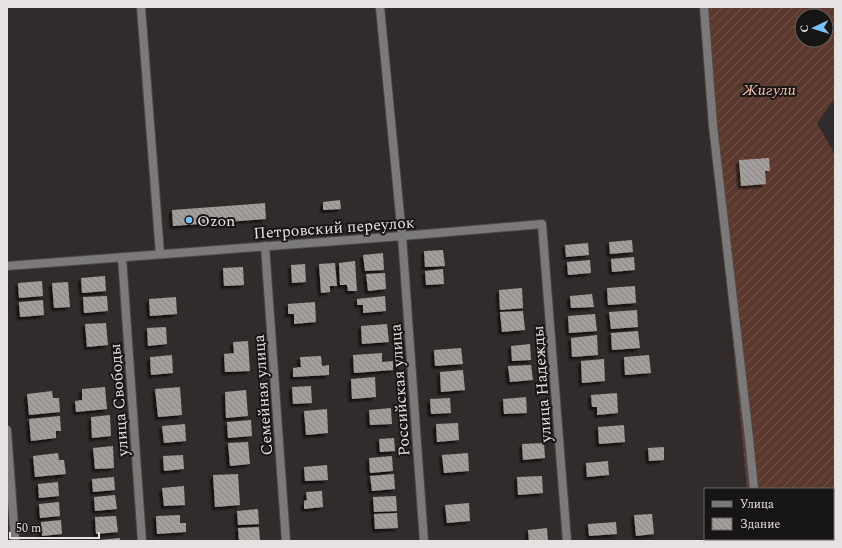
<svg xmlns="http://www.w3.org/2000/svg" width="842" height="548" font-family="Spectral,serif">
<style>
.garden{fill:url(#garden-furrows);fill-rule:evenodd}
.building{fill:url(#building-back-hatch);filter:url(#shadow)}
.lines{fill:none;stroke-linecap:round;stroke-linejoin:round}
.minor-casing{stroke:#4e4948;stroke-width:10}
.minor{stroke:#7c7a79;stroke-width:8}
.poi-dot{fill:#7cbef9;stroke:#171514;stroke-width:1.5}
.labels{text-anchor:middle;stroke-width:4;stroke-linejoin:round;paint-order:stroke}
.park-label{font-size:16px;font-style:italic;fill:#fbc0af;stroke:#171514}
.poi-label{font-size:16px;fill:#e6e2e2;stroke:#171514;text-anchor:start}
.street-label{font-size:16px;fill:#e6e2e2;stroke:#171514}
</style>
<defs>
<pattern id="garden-furrows" width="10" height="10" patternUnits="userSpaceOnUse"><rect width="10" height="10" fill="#5b392f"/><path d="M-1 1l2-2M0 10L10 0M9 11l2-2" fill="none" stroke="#73554d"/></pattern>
<pattern id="building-back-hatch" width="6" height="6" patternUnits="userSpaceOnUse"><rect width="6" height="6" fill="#a49e9c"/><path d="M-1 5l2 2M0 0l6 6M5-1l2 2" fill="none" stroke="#888382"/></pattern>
<filter id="shadow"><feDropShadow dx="-3" dy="3" stdDeviation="1" flood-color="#0009"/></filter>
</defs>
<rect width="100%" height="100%" fill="#312c2b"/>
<path class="garden" d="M701 7H835V24L831 28 835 36V100L832 102 817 123 835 155V541H752V539H833V489H747ZM802 16H826V40H802Z"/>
<path class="building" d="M769 158 770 171H765L766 184 741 186 739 160Z
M340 200 341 209 323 210V202Z
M265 203 266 219 173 226 172 210Z
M632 240 633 252 610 254 609 242Z
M588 243 589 255 566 257 565 245Z
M443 250 445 266 425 267 424 251Z
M383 253 384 270 365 271 363 255Z
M634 257 635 270 612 272 611 259Z
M590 260 591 273 568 275 567 262Z
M355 261 357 291H348L347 285H340L339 263Z
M335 263 337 286H330V292L321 293 319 264Z
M305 264 306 282 292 283 291 265Z
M243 267 244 285 224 286 223 268Z
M443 269 444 284 426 285 425 271Z
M385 273 386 289 368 291 366 274Z
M105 276 106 291 82 293 81 278Z
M42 281 43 296 19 298 18 283Z
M68 282 70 307 54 308 52 283Z
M635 286 636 303 608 305 607 288Z
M522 288 523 308 500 310 499 290Z
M592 294 594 307 571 308 570 296Z
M107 296 108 311 84 313 83 297Z
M385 296 386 311 363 313V305H357V299Z
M176 297 177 314 150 316 149 299Z
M43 300 44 315 20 317 19 302Z
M315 302 316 322 294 324V314H288V304Z
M637 310 638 327 611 329 609 312Z
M523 311 525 330 502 332 500 312Z
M595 314 597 331 569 333 568 316Z
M106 323 108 345 87 347 85 324Z
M387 324 389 342 362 344 361 326Z
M166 327 167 344 148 346 147 328Z
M638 331 640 348 612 350 611 333Z
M597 335 598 355 572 357 571 338Z
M248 341 250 371 225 372 224 354 234 353 233 342Z
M530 344 531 360 512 361 511 346Z
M461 348 463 364 435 366 434 350Z
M382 353V362L393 361V370L354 373 353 355Z
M172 355 173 373 151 375 150 357Z
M649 355 651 373 625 375 624 357Z
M321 356 322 366 329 365V375L293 377V368L301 367 300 357Z
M604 359 605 381 582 383 581 361Z
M531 365 533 380 510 382 508 366Z
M463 370 465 390 441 392 440 372Z
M375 377 376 397 352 399 351 379Z
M311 386 312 403 293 404 292 387Z
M105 387 107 409 76 412 75 401 82 400V389Z
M180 387 182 415 158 417 155 389Z
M246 390 248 416 226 418 225 392Z
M52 391 53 398H59L60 412 29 415 27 394Z
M617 393 618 413 597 415V407H592L591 395Z
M526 397 527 413 504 414 503 399Z
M450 398 451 413 431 414 430 399Z
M391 408 392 424 370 425 369 410Z
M327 409 328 433 306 435 304 411Z
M110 415 111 436 92 438 91 417Z
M60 416 61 431H56V438L31 441 29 419Z
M251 420 252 436 228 438 227 422Z
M458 423 459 440 437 442 436 424Z
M185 424 186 441 164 443 162 426Z
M624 425 625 442 599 444 598 427Z
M394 438 395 451 380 452 379 439Z
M248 442 250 464 230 466 228 443Z
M544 443 545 458 523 460 522 444Z
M113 446 114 468 95 469 93 448Z
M664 447V460L649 461 648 448Z
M58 453 59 460H64L66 474 35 477 33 456Z
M468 453 469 471 444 473 442 455Z
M183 455 184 469 164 471 163 456Z
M392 456 393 471 370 473 369 458Z
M608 461 609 475 587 477 586 463Z
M327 465 328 480 305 481 304 467Z
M238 474 240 505 215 507 213 475Z
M394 474 395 489 372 491 370 476Z
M542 476 543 493 518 495 517 477Z
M114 477 115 490 93 492 92 479Z
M58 482 59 496 39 498 38 484Z
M184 486 185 505 164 506 162 488Z
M322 491 323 507 304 509V501L307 500 306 492Z
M115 495 117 509 95 511 94 497Z
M396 496 397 511 374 512 373 497Z
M59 502 60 516 40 518 39 504Z
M469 503 470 521 447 523 445 505Z
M258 509 259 524 238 525 237 511Z
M397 513 398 528 375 529 374 514Z
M652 514 654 534 636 536 634 515Z
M180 515V523H186V532L157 534 156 516Z
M116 516 118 532 96 534 95 517Z
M61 520 62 534 42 536 41 522Z
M616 522 617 534 589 536 588 524Z
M259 527 260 541H239L238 528Z
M547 528 548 541H529L528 530Z
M120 538V541H99V540Z"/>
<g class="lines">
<defs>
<path id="minor" d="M141 7 160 254
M380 7 402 236 424 541
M704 7 713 126 749 438 754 489
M265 246 286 541
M122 257 142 541
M7 266 402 236 542 224 567 541
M7 430 15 541
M758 539V541"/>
</defs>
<use href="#minor" class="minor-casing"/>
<use href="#minor" class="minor"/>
</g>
<circle class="poi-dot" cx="189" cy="220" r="4"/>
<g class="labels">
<g class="park-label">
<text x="769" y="95">Жигули</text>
</g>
<g class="poi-label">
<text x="197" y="226">Ozon</text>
</g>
<g class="street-label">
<text transform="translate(334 227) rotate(-4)" y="6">Петровский переулок</text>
<text transform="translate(541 384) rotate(-94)" y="6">улица Надежды</text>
<text transform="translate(399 390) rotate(-94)" y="6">Российская улица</text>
<text transform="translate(262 395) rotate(-94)" y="6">Семейная улица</text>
<text transform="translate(118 400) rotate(-94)" y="6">улица Свободы</text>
</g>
</g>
<rect width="842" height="548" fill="none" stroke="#e6e2e2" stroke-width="16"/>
<rect x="704" y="488" width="130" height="52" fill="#171514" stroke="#6a6766"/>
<rect x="712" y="501" width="20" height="6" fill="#7c7a79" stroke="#6a6766"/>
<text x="740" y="508" font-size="12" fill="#e6e2e2">Улица</text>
<rect x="712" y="518" width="20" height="12" fill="url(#building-back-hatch)" stroke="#6a6766"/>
<text x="740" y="528" font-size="12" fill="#e6e2e2">Здание</text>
<g transform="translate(814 28) rotate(266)"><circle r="19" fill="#171514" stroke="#6a6766"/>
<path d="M0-3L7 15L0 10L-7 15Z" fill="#7cbef9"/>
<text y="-6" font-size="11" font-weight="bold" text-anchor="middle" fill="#e6e2e2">С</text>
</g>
<path d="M10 532v6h89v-6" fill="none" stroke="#e6e2e2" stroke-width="2"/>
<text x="16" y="532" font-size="12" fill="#e6e2e2" stroke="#171514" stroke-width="3" paint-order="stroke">50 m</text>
</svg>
